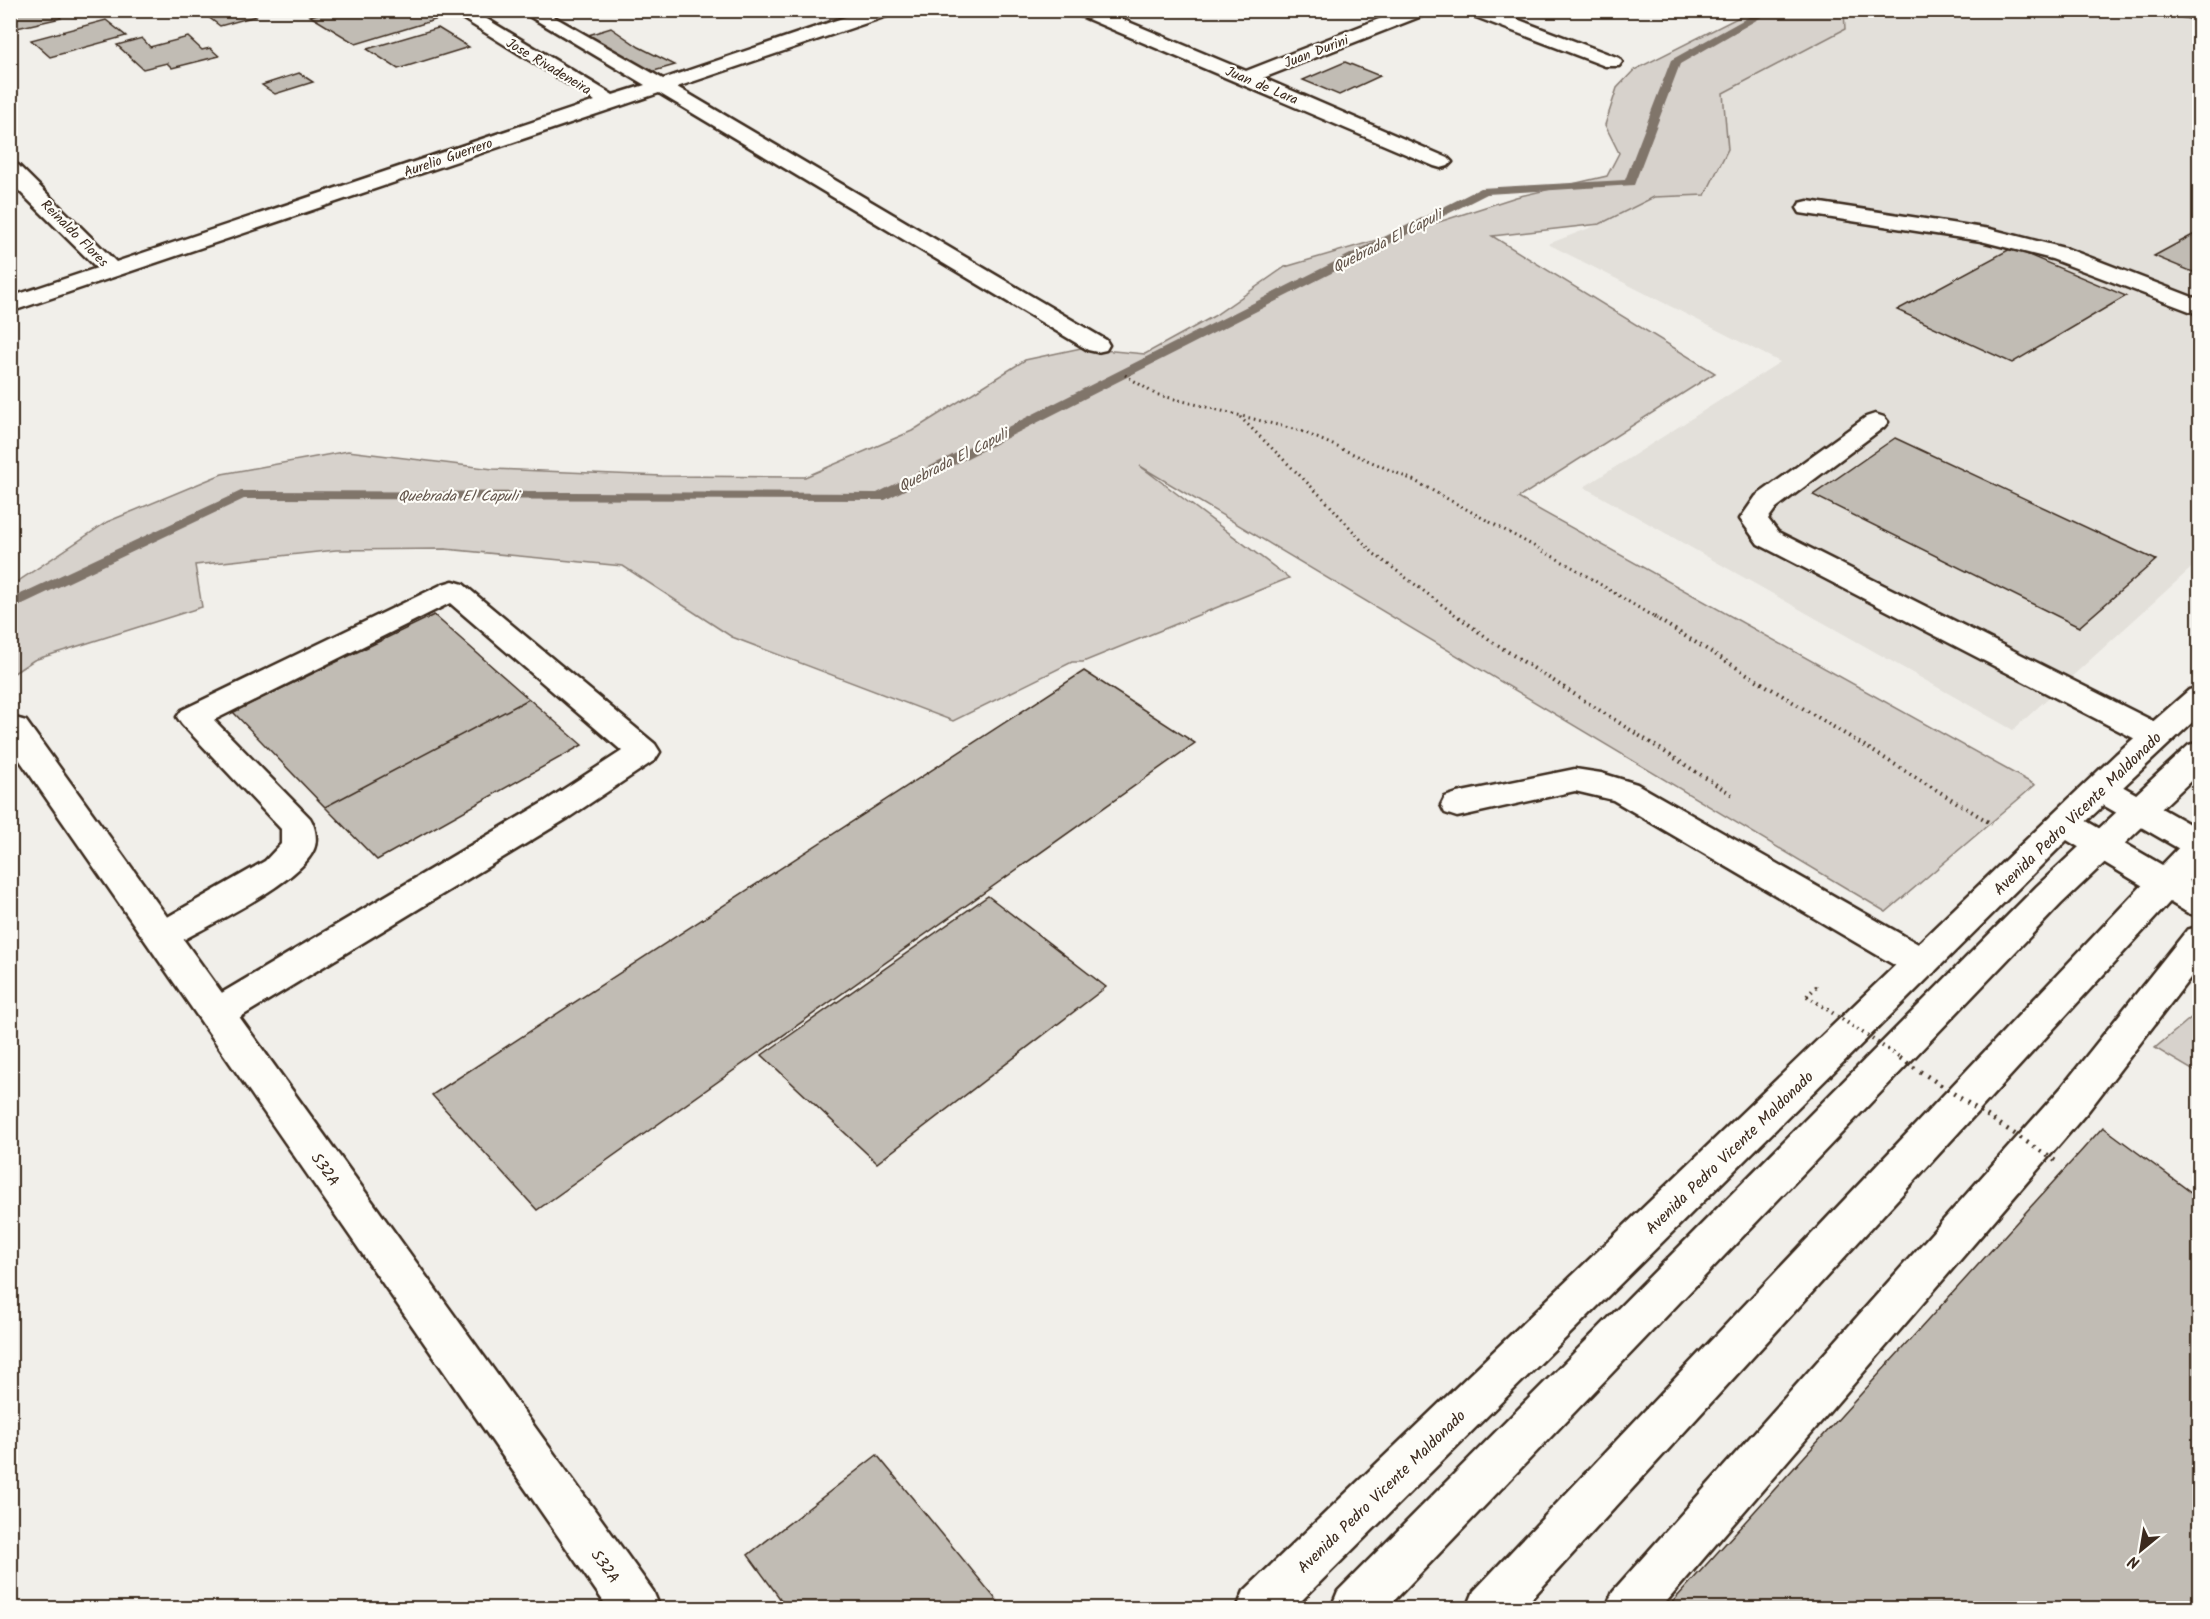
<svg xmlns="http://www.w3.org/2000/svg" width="2210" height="1619" font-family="Kalam,sans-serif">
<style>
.built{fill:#e3e0da}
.green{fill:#d7d2cc;stroke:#897e75;stroke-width:1.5}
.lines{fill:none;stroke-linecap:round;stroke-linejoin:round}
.stream{fill:#80746b;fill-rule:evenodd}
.building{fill:#c1bcb4;stroke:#3b2a1e;stroke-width:1.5}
.service-casing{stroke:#3b2a1e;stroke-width:5}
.minor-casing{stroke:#3b2a1e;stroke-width:5}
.secondary-casing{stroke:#3b2a1e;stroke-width:5}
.primary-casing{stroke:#3b2a1e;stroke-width:5}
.path-far1{stroke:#3b2a1e;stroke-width:3;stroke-dasharray:1.5 4;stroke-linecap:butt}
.path{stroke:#3b2a1e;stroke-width:4;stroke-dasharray:1.5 4.5;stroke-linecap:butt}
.service{fill:#fdfcf7;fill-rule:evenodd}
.minor{fill:#fdfcf7;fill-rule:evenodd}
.secondary{fill:#fdfcf7;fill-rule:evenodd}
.primary{fill:#fdfcf7;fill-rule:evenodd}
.path-bridge-far1{stroke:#3b2a1e;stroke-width:4;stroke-dasharray:1.5 4.5;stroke-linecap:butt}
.path-bridge{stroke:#3b2a1e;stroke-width:4.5;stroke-dasharray:2 6;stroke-linecap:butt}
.labels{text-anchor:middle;stroke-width:4.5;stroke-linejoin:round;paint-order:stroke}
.far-street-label{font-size:14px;fill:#3b2a1e;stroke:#fdfcf7}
.far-water-label{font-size:15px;font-style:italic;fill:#63554b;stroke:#fdfcf7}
.street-label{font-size:16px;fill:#3b2a1e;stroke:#fdfcf7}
</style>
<rect width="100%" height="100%" fill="#f1efea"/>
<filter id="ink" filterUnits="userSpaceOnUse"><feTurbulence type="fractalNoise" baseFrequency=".0167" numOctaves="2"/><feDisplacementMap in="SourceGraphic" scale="12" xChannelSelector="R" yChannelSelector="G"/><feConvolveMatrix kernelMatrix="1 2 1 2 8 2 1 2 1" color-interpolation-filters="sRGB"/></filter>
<g filter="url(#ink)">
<path class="built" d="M2140 10 2199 20V561L2013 730 1584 487 1780 362 1548 244 1600 224 1654 197 1705 195 1728 149 1723 93 1845 29 1844 11Z"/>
<path class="green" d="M1751 11H1844L1845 29 1723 93 1728 149 1705 195 1654 197 1600 224 1492 236 1715 373 1518 498 2035 785 1886 912 1140 466 1289 578 1083 662H1072L953 721 732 637 623 566 445 549 336 550 195 565 202 607 34 660 11 675V586L107 522 222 474 348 451 493 469 662 476 805 477 912 431 1025 360 1081 348 1145 354 1214 316 1285 267 1445 220 1516 197 1607 176 1619 153 1605 125 1617 88 1634 70Z
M2199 1011V1074L2155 1048Z"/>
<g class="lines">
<path class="stream" d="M1761 10H1774L1680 64 1634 185 1487 194 885 500 244 499 10 610V599L241 491 877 493 1481 188 1625 180 1671 60Z"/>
</g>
<path class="building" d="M10 10H55L61 18 17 28 10 20Z
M212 10H248L256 16 220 26 203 13Z
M317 10H438L448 16 356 44 310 16 321 13Z
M106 20 126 36 50 57 31 40Z
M438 28 469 47 398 69 367 49Z
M611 28 639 47 675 65 647 73 585 36Z
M188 37 202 50 210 48 219 56 172 68 167 63 143 69 117 45 142 38 150 47Z
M1345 62 1380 76 1339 95 1303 80Z
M299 73 313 82 275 94 262 85Z
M2200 231V275L2154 256Z
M2012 248 2126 296 2012 363 1897 310Z
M1895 438 2156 560 2079 627 1813 495Z
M434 615 529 699 325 807 233 712Z
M1084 671 1195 743 537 1210 432 1095Z
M529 699 582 745 377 860 325 807Z
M988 896 1106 987 877 1163 762 1055Z
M2103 1127 2200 1199V1608H1667Z
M877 1455 999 1603 992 1608H787L748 1555Z"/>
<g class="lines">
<defs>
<path id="service" d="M1808 201 1990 229 2068 249 2200 300V315L2052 259 1981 241 1800 213 1797 208 1800 203Z
M1875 414 1884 417 1888 422 1884 427 1776 508 1768 519 1778 532 2167 728 2172 736 2167 744 2156 747 2145 744 1758 544 1740 519 1756 496 1866 417Z
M453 581 463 584 655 744 660 752 655 760 568 818 229 1024 216 1028 203 1024 198 1014 203 1004 544 802 622 751 450 603 214 720 310 818C315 826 318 839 314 849 301 882 207 926 174 945L162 949 150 945 144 936 150 927 265 861 281 844V829L182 724 177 717 182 710 443 584Z
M2200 742V772L2061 904 1387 1608H1331L1338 1591 2037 886 2189 745Z
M1575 769 1601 773 1637 784 1934 953 1939 963 1934 973 1921 977 1908 973 1613 800 1575 791 1457 817 1445 813 1441 805 1445 797 1457 793Z
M2200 835V869L1523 1608H1467L1474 1591 2128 900 2188 838Z"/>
<path id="minor" d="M449 10H472L613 95 645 85 519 10H542L663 79 866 10H895L893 14 677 87 1106 340 1109 345 1106 350 1097 352 1088 350 659 93 10 312V297L97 268 10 182V164L18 165 116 262 595 101Z
M1074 10H1100L1246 71 1402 10H1429L1427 14 1263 78 1448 158 1452 162 1448 166 1441 168 1434 166 1076 14Z
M1466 10H1493L1619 58 1622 62 1619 66H1605L1468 14Z
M2170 10H2200V19L2172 14Z
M15 718 26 721 653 1591 660 1608H608L10 746V720Z"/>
<path id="secondary" d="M2101 778 2113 781 2200 830V857L2188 854 2089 797 2085 789 2089 781Z
M2064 811 2076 815 2200 887V917L2188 913 2052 831 2047 823 2052 815Z"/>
<path id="primary" d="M2200 687V715L2076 831 1294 1608H1237L1244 1591 2052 815 2116 754 2189 690Z
M2200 926V965L2089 1110 1661 1608H1606L1613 1591 2061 1088 2187 930Z"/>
</defs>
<use href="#service" class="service-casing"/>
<use href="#minor" class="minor-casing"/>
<use href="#secondary" class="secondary-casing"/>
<use href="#primary" class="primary-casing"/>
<path class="path-far1" d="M1125 375 1155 394 1301 431 1415 481 1572 567 1657 619
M1240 417 1326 501 1373 553 1461 619"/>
<path class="path" d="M1459 617 1491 641 1734 796
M1654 617 1992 824
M1807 996 1816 987 1820 990"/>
<use href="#service" class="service"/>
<use href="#minor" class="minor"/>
<use href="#secondary" class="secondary"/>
<use href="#primary" class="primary"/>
<path class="path-bridge-far1" d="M1807 996 1902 1059"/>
<path class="path-bridge" d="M1900 1058 2057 1162"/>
</g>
</g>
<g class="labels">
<g class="far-street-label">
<text transform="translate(1316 51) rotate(-21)" y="5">Juan Durini</text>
<text transform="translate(549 66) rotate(31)" y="5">Jose Rivadeneira</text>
<text transform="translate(1262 85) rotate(23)" y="5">Juan de Lara</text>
<text transform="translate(448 157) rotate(-19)" y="5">Aurelio Guerrero</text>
<text transform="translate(75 233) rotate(45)" y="5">Reinaldo Flores</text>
</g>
<g class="far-water-label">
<text transform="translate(1387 241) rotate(-27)" y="5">Quebrada El Capuli</text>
<text transform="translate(953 460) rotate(-27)" y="5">Quebrada El Capuli</text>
<text x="458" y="501">Quebrada El Capuli</text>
</g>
<g class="street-label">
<text transform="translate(2077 813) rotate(-44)" y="6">Avenida Pedro Vicente Maldonado</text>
<text transform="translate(1729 1152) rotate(-44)" y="6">Avenida Pedro Vicente Maldonado</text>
<text transform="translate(326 1169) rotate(55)" y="6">S32A</text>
<text transform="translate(1381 1491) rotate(-44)" y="6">Avenida Pedro Vicente Maldonado</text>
<text transform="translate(606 1566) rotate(55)" y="6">S32A</text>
</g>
</g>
<rect width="2210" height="1619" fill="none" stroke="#fdfcf7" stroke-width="36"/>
<rect x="18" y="18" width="2174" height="1583" fill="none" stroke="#3b2a1e" stroke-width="2" filter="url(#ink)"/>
<g transform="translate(2141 1550) rotate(210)" stroke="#fdfcf7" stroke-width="4.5" paint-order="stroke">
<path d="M0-4.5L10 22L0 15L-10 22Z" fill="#3b2a1e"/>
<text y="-9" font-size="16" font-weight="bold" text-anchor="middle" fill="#3b2a1e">N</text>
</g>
</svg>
